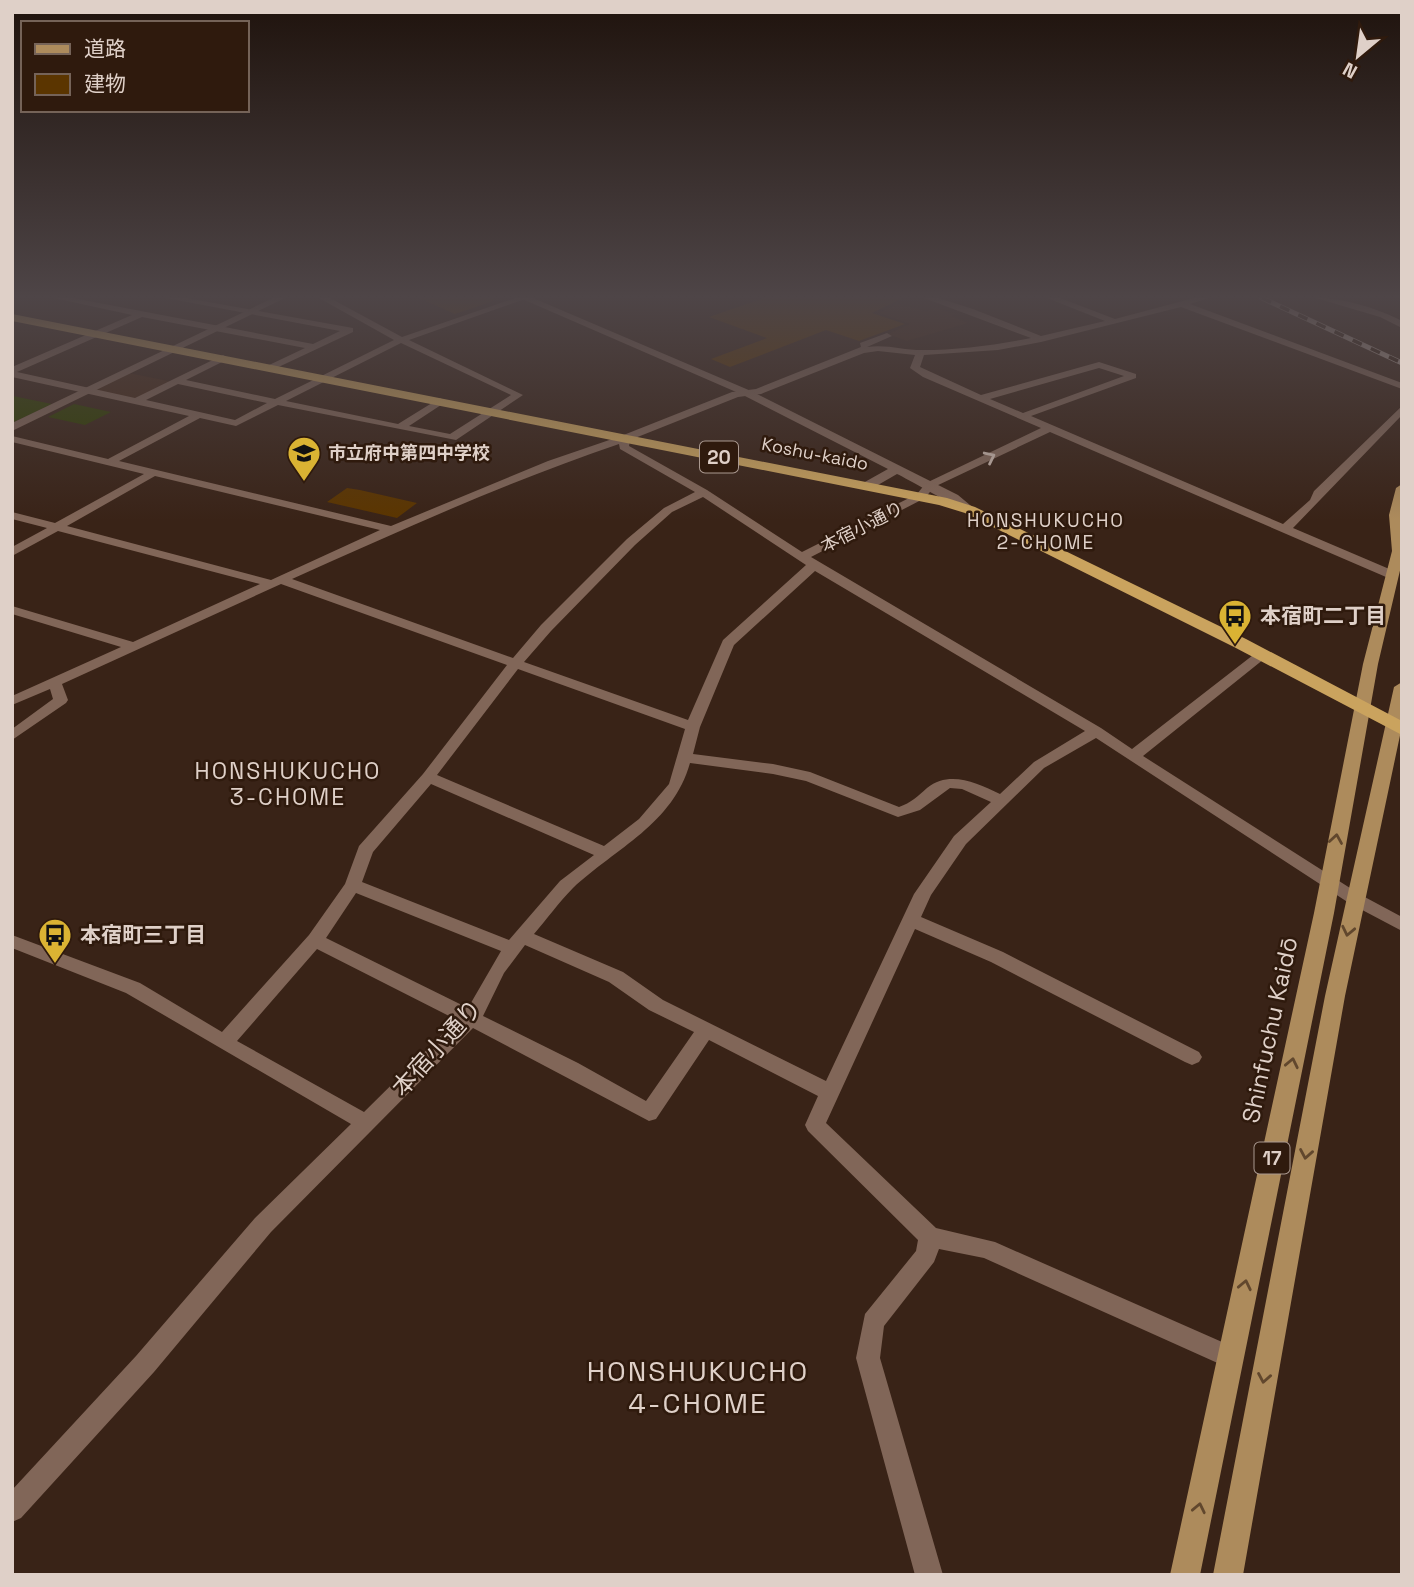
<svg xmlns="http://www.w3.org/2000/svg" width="1414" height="1587" font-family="'Space Grotesk','Noto Sans JP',sans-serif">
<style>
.built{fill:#442817}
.green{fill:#2f3d00}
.building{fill:#5b3500}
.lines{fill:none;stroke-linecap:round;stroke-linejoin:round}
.street{fill:#816658;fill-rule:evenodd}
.secondary{fill:#816658;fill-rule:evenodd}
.primary{fill:#ad8b5c;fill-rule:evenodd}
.highway{fill:#caa35e;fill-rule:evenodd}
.rail-casing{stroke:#b8a89f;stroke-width:5}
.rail{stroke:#2f1a0d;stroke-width:3.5;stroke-dasharray:10;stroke-linecap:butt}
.oneway{stroke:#c8b6ac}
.oneway2{stroke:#61472d}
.labels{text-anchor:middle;stroke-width:5;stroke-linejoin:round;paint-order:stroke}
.far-poi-label{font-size:18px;font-weight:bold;fill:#dfd0c8;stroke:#2f1a0d;text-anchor:start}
.far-street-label{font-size:18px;fill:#dfd0c8;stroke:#2f1a0d}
.shield{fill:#2f1a0d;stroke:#aa9990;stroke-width:2}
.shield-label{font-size:19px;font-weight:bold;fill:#dfd0c8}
.far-neighbourhood-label{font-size:19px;letter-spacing:2px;fill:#dfd0c8;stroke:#2f1a0d}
.poi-label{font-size:21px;font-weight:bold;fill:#dfd0c8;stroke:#2f1a0d;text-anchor:start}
.neighbourhood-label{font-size:23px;letter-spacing:2px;fill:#dfd0c8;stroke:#2f1a0d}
.near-street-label{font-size:24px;fill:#dfd0c8;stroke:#2f1a0d}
.near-neighbourhood-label{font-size:28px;letter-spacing:2px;fill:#dfd0c8;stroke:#2f1a0d}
</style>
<rect width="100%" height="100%" fill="#392317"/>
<path class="built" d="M897 304 927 311 935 308 955 314 951 316 968 323 907 341 888 334 910 324 879 313Z
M129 373 173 382 136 400 92 391Z"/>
<path class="green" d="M12 397 13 396 52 404 12 423Z
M74 404 111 412 85 425 48 417Z"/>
<path class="building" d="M419 298H493V301L455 314Z
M764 298H903L872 313 905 324 859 341 826 330 730 367 711 359 767 338 709 317Z
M347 488 360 490 417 503 397 518 327 502Z"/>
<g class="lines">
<path class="street" d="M54 298H73L313 344 340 331 166 298H186L353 328V332L270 371 267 370V366L305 348 142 317 17 372 135 398 223 355 228 358 226 360 186 380 275 399 394 340 319 298H330L402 337 515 298H528L409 340 523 395 456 440 278 405 236 426 200 418 119 461 391 526 548 461 621 436 732 392 756 389 861 347 860 343 887 333 892 336 867 347C886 344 903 350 922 350 958 350 995 345 1031 338L924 298H938L973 309 1041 336 1105 321 1047 298H1060L1115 319 1194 298H1209L1190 304 1402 383V389L1181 307 1041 342 998 350 924 355 920 367 981 395 1099 362 1136 374V378L1031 416 1283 524 1310 500 1314 491 1402 406V415L1293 528 1394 571V577H1386L1050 432 934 487 925 498 811 557 1101 728 1132 749 1257 652H1267L1269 655 1143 756 1361 895 1402 917V931L1349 903 1096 738 1044 768 966 844 931 895 921 917 1003 952 1199 1052 1202 1057 1199 1062 1192 1065 1185 1062 991 962 915 929 826 1123 936 1228 995 1242 1238 1349 1242 1357 1238 1365 1230 1368 1222 1365 984 1258 939 1249 934 1262 884 1326 880 1358 943 1575H915L856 1358 865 1314 916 1251 918 1240 808 1131 805 1125 818 1096 709 1040 656 1119 649 1121 473 1028 271 1232 154 1372 21 1518 12 1522V1490L136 1356 255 1218 351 1124 126 993 12 948V935L140 983 222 1032 309 935 345 884 359 846 423 774 507 665 281 584 62 684 68 700 66 703 12 740V729L53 699 50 689 12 705V696L121 647 12 614V606L133 642 260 584 58 531 12 556V547L47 528 12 519V512L55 523 144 474 12 442V436L108 459 189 416 12 377V367L132 315ZM401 343 511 395 450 434 409 426 444 403 445 401 440 398 398 424 286 401ZM878 351 915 355 910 368 923 377 1041 428 926 483 917 494 802 552 707 490 629 446 630 440 738 397 761 394 864 353ZM1099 368 1124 376 1023 413 990 399ZM178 384 267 403 235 420 146 400ZM619 444 620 449 695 492 664 508 627 539 541 625 513 658 292 579C399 531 507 482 619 444ZM155 476 380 530 271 580 67 526ZM703 497 806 565 723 640 688 720 524 662 551 631 635 545 672 512ZM815 571 1085 731 1034 762 1000 794C976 783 950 770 927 788 918 796 911 803 899 807L810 772 773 764 693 754 700 727 734 645ZM518 669 685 729 669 784 639 819 604 846 437 775ZM690 763 773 774 806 781 898 817 920 810 950 788 962 789 991 802 954 836 914 894 826 1081 663 1000 623 972 534 934C547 919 559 902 573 888 616 848 673 824 690 763ZM431 784 594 855 560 881 509 940 362 882 373 852ZM356 893 501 951 468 1008 326 938ZM525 945 609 982 649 1010 694 1032 646 1101 578 1063 483 1016 504 973ZM317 949 457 1020 364 1112 237 1041Z
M1316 298C1344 298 1377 308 1402 321V328L1380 317Z"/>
<path class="secondary" d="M273 298H285L12 431V423Z
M520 298H533L751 391 958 495 976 510 975 513C967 514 910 480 897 474L871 489H863V483L888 469 743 395Z"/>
<path class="primary" d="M1402 484V562L1378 664 1334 913 1200 1575H1170L1314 913 1363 664 1392 551 1389 515 1396 488Z
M1402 682V726L1345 996 1243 1575H1213L1325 996 1394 687Z"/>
<path class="highway" d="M12 314 947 498 975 507 1246 639 1402 721V735L1234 647 965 513 939 505 12 321Z"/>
<defs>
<path id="rail" d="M1262 298 1402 363"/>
</defs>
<use href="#rail" class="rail-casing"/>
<use href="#rail" class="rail"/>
</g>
<defs><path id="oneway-chevron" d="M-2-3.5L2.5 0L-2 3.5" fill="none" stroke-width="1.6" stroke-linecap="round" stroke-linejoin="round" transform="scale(1.75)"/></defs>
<use class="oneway" href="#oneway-chevron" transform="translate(990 457) rotate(-26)"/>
<g class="oneway2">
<use href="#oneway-chevron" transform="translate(1336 839) rotate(-81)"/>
<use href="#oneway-chevron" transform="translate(1348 931) rotate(102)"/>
<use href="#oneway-chevron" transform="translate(1292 1063) rotate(-78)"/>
<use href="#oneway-chevron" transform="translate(1306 1154) rotate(100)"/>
<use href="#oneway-chevron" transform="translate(1245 1285) rotate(-78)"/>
<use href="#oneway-chevron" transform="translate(1264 1378) rotate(100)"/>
<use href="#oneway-chevron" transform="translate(1199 1508) rotate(-78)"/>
</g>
<linearGradient id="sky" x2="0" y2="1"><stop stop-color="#1f130d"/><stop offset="0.57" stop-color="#4e4547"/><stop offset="1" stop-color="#4e4547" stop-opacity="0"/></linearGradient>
<rect width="1414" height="521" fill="url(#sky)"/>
<defs>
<symbol id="school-pin" viewBox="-11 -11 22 30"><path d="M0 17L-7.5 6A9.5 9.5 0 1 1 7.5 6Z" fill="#dab333" stroke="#2f1a0d"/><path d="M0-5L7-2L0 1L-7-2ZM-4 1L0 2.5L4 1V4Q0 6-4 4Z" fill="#111"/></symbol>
<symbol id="bus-pin" viewBox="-11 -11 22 30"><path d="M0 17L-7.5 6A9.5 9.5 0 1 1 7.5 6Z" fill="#dab333" stroke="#2f1a0d"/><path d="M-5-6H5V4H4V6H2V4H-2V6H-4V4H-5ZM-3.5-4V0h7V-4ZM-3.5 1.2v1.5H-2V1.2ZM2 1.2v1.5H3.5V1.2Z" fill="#111"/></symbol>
</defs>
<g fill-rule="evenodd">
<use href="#school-pin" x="285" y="434" width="38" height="52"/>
<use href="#bus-pin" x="1216" y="597" width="38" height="52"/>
<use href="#bus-pin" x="36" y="916" width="38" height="52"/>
</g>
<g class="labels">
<g class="far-poi-label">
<text x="328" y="459">市立府中第四中学校</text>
</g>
<g class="far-street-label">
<text transform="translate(815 454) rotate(11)" y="6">Koshu-kaido</text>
<text transform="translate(862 527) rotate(-27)" y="6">本宿小通り</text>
</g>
<g class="shield">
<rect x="700" y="441.5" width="38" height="31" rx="5"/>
<rect x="1254.5" y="1142.5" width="35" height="31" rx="5"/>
</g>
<g class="shield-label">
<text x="719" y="464">20</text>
<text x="1272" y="1165">17</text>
</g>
<g class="far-neighbourhood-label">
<text x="1046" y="527">HONSHUKUCHO<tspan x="1046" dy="22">2-CHOME</tspan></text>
</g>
<g class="poi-label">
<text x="1260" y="623">本宿町二丁目</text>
<text x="80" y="942">本宿町三丁目</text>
</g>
<g class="neighbourhood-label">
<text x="288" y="779">HONSHUKUCHO<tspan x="288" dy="26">3-CHOME</tspan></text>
</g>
<g class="near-street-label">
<text transform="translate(1270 1030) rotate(-78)" y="8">Shinfuchu Kaidō</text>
<text transform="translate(437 1048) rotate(-48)" y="8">本宿小通り</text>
</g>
<g class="near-neighbourhood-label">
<text x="698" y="1381">HONSHUKUCHO<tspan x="698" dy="32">4-CHOME</tspan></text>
</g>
</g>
<rect width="1414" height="1587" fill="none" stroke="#dfd0c8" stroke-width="28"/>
<rect x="21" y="21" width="228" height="91" fill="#2f1a0d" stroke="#756358" stroke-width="2"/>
<rect x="35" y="44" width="35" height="10" fill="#ad8b5c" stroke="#756358" stroke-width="2"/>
<text x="84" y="56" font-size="21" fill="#dfd0c8">道路</text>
<rect x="35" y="74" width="35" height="21" fill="#5b3500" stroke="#756358" stroke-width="2"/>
<text x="84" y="91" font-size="21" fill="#dfd0c8">建物</text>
<g transform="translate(1358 56) rotate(209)" stroke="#2f1a0d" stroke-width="5" paint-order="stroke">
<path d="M0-5L12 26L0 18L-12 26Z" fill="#dfd0c8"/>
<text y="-10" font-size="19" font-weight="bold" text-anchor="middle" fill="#dfd0c8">N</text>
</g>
</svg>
